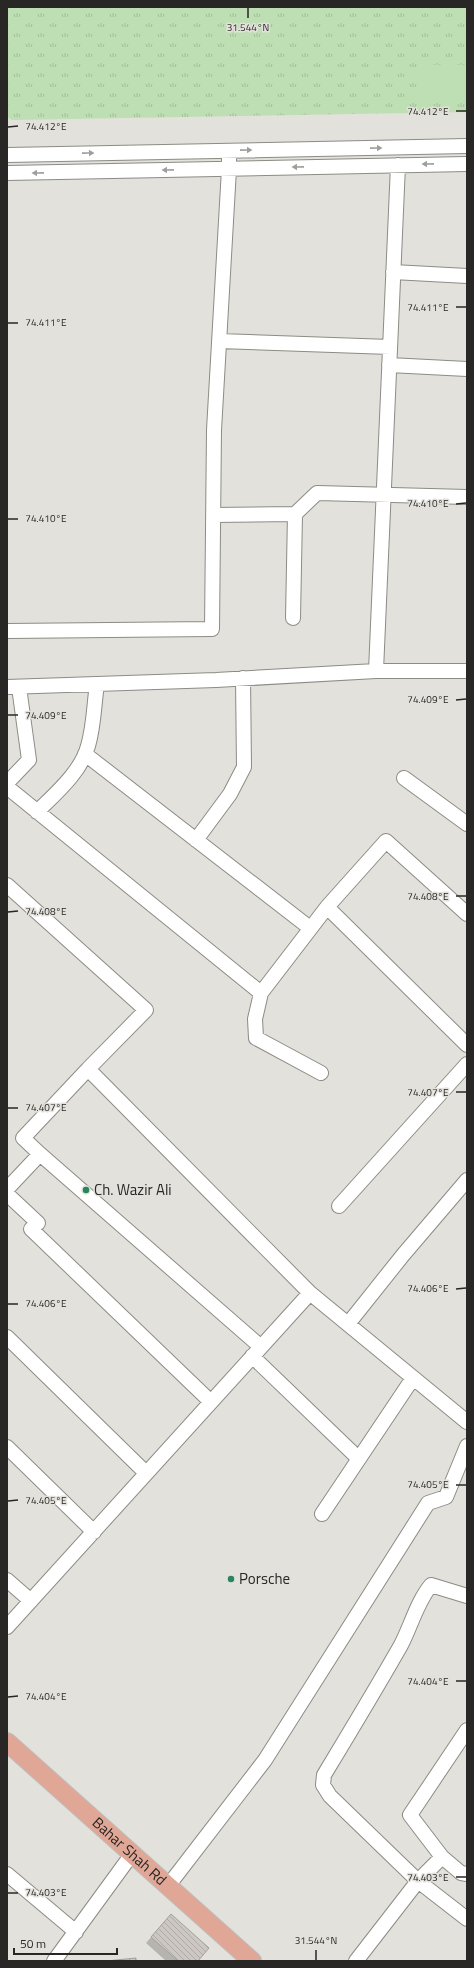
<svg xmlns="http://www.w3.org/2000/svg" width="474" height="1968" font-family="'Titillium Web',sans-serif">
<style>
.grass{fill:url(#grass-tufts)}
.garden{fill:#bedfb3}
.shadow{fill:#0003}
.building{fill:url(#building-back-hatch);stroke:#a4a09c}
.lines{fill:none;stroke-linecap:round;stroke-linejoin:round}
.minor-casing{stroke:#8c8b85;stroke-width:16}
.major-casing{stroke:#bebebe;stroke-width:20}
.minor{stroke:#fff;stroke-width:14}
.major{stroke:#e0a797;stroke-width:18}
.oneway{fill:#9e9e9d}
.ticks{fill:none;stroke:#282725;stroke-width:1.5}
.poi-dot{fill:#28865e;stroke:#e3e1db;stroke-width:1.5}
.labels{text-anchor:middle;stroke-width:3;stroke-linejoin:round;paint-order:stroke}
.poi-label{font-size:15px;fill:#282725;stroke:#e3e1db;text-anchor:start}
.street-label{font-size:15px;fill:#282725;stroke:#e3e1db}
.ticks-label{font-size:10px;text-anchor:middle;fill:#282725;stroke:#e3e1db;stroke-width:3;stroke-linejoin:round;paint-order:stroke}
</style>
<defs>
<pattern id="grass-tufts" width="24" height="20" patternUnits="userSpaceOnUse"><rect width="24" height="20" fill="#bedfb3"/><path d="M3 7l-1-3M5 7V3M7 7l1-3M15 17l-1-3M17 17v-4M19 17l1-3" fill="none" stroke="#a3bf9a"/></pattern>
<pattern id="building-back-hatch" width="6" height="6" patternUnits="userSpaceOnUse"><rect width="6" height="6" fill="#ccc7c3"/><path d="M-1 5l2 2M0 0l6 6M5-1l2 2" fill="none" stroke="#afaba7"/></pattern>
</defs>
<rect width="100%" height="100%" fill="#e3e1db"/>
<path class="grass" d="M7 7H467V112L12 120 7 117Z"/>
<path class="garden" d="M420 65H467V100H420Z"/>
<path class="shadow" d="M165 1921 196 1961H166L146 1943Z"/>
<path class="building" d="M171 1914 209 1948 198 1961H178L151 1937Z
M136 1958V1961H106Z"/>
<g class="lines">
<defs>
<path id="minor" d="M7 155 467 146
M7 173 467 164
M393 272 467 276
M219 341 390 347
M389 365 467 369
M213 515 295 514 317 493 467 497
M293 618 295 514
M7 631 212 629 214 430 229 169V151
M376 671 398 165
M7 687 216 680 376 671H467
M85 754 310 928
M404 778 467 824
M7 783 29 760 19 687
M7 787 261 993 327 907
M37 812C56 793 81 772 88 746 94 726 94 704 97 684
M196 840 230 794 244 767 243 678
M7 885 146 1010 88 1069
M467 914 386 841 327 907 467 1045
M261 993 255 1019 256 1038 321 1073
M40 1154 23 1138 88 1069 310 1293
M7 1189 40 1154 261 1347
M7 1194 38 1223 31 1229 211 1402
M339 1206 467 1064
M348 1324 403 1255 467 1180
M7 1337 146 1473
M252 1356 359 1459
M7 1447 94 1532
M322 1514 413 1378
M7 1580 31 1601
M467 1596 431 1585C417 1602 411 1626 401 1645 376 1689 350 1732 324 1775L323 1785 330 1796 418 1881 442 1857 410 1815 467 1730
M7 1627 310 1293 467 1422
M442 1857 461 1873 467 1874
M7 1874 76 1932
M168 1886 265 1760 428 1503 446 1497 467 1446
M54 1961 132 1854
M356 1961 418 1881 467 1919"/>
<g id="major">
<path id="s1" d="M7 1742 252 1961"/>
</g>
</defs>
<use href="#minor" class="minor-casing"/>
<use href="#major" class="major-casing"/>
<use href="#minor" class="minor"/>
<use href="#major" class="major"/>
</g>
<defs><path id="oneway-solid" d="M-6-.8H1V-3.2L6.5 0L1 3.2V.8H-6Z"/></defs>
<g class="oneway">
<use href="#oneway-solid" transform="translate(376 148) rotate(-1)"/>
<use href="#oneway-solid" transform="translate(246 150) rotate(-1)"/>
<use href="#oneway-solid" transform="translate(88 153) rotate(-1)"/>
<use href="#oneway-solid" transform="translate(428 164) rotate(179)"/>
<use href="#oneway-solid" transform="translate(298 167) rotate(179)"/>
<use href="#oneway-solid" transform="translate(168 170) rotate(179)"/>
<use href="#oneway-solid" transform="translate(38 173) rotate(179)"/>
</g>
<path class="ticks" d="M248 8V18M456 111H466M8 127 18 126M456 307H466M8 323H18M456 504 466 503M8 519H18M456 700 466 699M8 715H18M456 896H466M8 912 18 911M456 1092H466M8 1108H18M456 1289 466 1288M8 1304H18M456 1485H466M8 1501 18 1500M456 1681H466M8 1697 18 1696M456 1877H466M8 1893H18M316 1950V1960"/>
<g class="poi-dot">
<circle cx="86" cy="1190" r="4"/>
<circle cx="231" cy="1579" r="4"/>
</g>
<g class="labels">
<g class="poi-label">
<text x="94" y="1195">Ch. Wazir Ali</text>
<text x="239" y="1584">Porsche</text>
</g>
<g class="street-label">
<text dy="5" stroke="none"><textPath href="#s1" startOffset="164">Bahar Shah Rd</textPath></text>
</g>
</g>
<g class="ticks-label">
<text x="248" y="31">31.544°N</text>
<text x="428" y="115">74.412°E</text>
<text x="46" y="130">74.412°E</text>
<text x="428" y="311">74.411°E</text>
<text x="46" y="326">74.411°E</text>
<text x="428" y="507">74.410°E</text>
<text x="46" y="522">74.410°E</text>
<text x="428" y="703">74.409°E</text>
<text x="46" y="719">74.409°E</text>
<text x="428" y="900">74.408°E</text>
<text x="46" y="915">74.408°E</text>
<text x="428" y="1096">74.407°E</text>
<text x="46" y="1111">74.407°E</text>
<text x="428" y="1292">74.406°E</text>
<text x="46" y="1307">74.406°E</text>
<text x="428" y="1488">74.405°E</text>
<text x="46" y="1504">74.405°E</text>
<text x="428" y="1685">74.404°E</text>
<text x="46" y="1700">74.404°E</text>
<text x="428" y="1881">74.403°E</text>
<text x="46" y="1896">74.403°E</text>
<text x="316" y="1944">31.544°N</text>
</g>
<rect width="474" height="1968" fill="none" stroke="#282725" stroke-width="16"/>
<path d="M14 1948v6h103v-6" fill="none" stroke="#282725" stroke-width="2"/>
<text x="20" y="1948" font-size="12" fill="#282725" stroke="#e3e1db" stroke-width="3" paint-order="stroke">50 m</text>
</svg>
